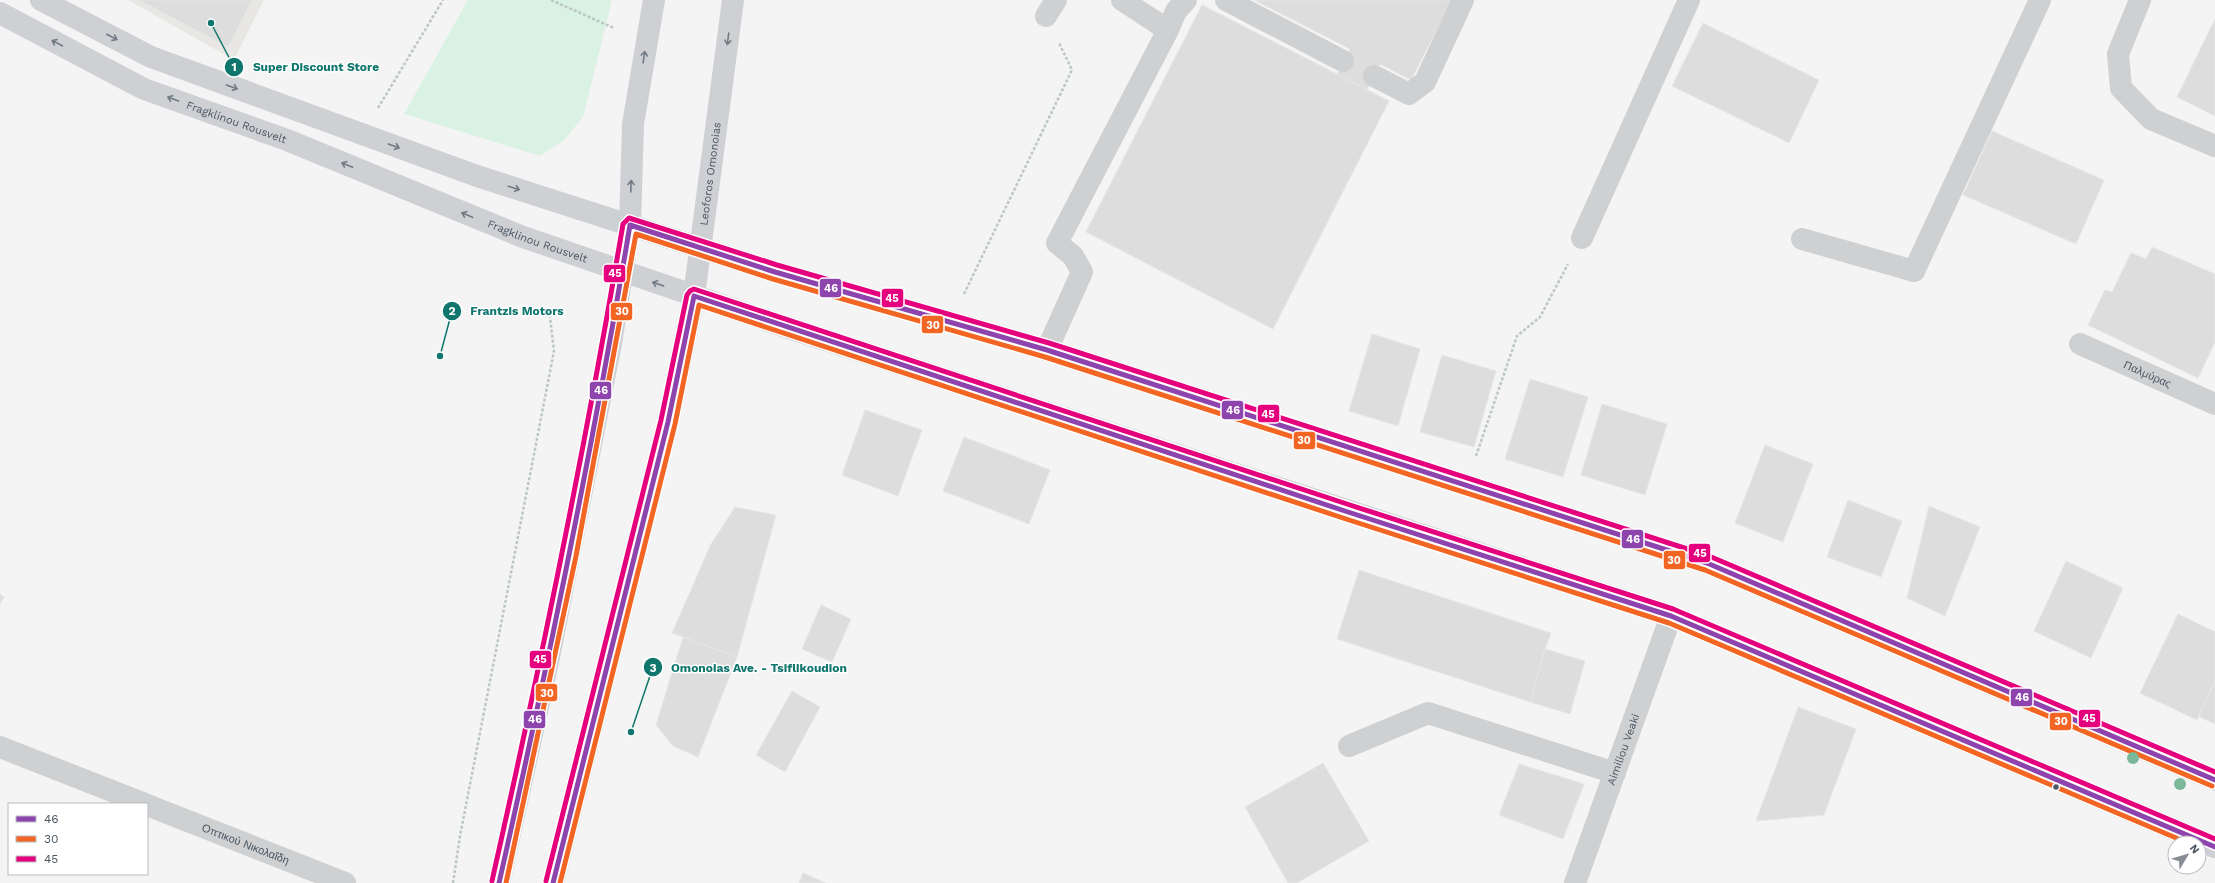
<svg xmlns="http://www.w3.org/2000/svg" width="2215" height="883" font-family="'Work Sans',sans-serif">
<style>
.commercial{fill:#e8e7e3}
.green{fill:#d9f2e3}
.building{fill:#ddddde;stroke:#e5e6e7}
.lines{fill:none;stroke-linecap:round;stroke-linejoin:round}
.path{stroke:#bcc7c4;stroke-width:2.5;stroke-dasharray:3 2;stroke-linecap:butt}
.service{stroke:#ced0d2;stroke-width:22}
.minor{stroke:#ced0d2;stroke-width:22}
.secondary{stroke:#ced0d4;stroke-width:22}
.bus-1-casing{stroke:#fff;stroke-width:8}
.bus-2-casing{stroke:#fff;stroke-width:8}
.bus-3-casing{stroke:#fff;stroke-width:8}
.bus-1{stroke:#8e44ad;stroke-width:5}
.bus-2{stroke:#f26522;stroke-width:5}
.bus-3{stroke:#e5007d;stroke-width:5}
.tree{fill:#7ab899}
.oneway{stroke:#727b84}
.bus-dot{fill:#4a5661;stroke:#fff;stroke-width:1.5}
.labels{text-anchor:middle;stroke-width:3;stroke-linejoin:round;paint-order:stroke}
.street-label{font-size:11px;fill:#4a5661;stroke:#fff}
.leader{fill:none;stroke:#0f766e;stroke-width:1.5}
.callout-dot{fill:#0f766e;stroke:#fff;stroke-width:1.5}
.mark-label{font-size:12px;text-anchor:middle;font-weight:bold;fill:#fff}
.callout-label{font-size:12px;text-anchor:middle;font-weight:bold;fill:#0f766e;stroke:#fff;stroke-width:3;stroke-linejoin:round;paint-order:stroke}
.line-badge{stroke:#fff;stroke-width:1.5}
.badge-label{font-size:11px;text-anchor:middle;font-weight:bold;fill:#fff}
</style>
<rect width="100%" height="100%" fill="#f4f4f4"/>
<path class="commercial" d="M128 0H264L234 60Z"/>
<path class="green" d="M468 0H612L583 117 564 140 540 156 404 114Z"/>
<path class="building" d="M139 0H252L228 47Z
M1254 0H1452L1411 80 1380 64 1367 90 1389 101 1273 329 1086 232 1202 5 1337 74 1350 49Z
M1202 5 1389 101 1273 329 1086 232Z
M2215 19V116L2177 97Z
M1703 23 1819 80 1789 143 1672 86Z
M1992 131 2104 180 2076 244 1963 195Z
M2152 247 2215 274V342L2198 378 2088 325 2105 290 2112 292 2131 253 2146 259Z
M1372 334 1420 349 1398 426 1349 411Z
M1442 355 1496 371 1474 447 1420 432Z
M1530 379 1588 397 1563 477 1505 459Z
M1602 404 1667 424 1645 495 1581 475Z
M865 410 922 430 898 496 842 475Z
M964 437 1050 470 1029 524 943 491Z
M1765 445 1813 464 1783 542 1735 523Z
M1848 500 1902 521 1881 577 1827 557Z
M1929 506 1980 527 1945 616 1907 598Z
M735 507 776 515 737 657 672 633 711 544Z
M2066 561 2123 588 2091 658 2034 631Z
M1359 570 1551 633 1545 649 1530 702 1337 639Z
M0 594 4 597 0 604Z
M821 605 851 619 832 662 802 649Z
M2178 614 2215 632V681L2197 720 2140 693Z
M683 637 737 657 698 757 673 746 656 725Z
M1545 649 1585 661 1570 714 1530 702Z
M2215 681V724L2198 716Z
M792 691 820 707 785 772 756 755Z
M1798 707 1856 729 1824 815 1756 821Z
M1323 763 1369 841 1297 883H1288L1245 807Z
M1519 764 1584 784 1563 839 1499 815Z
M803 873 826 883H799Z"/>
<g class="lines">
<path class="path" d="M551 0 614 28
M378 108 443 0
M964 294 1072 70 1059 43
M1476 456 1517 336 1540 317 1568 264
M453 883 460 836 554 351 550 317"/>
<path class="service" d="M1226 0 1343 61
M2140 0 2118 54 2121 88 2151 119 2215 146
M1168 30 1176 11 1186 0
M1374 76 1409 94 1425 82 1463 0
M1582 238 1689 0
M1802 239 1914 271
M1047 350 1082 272 1073 256 1057 243 1168 30 1122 0"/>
<g class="minor">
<path d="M1046 16 1056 0"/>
<path d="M1914 271 2040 0"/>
<path id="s1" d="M2080 344 2215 404"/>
<path d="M1349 746 1428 713 1615 773"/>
<path d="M0 747 145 804"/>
<path id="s2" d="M147 805 345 883"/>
<path id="s3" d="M1575 883 1671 616"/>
</g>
<g class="secondary">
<path d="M41 0 151 57 477 176 775 272 1047 350 1707 563 2215 780"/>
<path id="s4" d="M0 13 144 89 287 140 523 237 789 328 1671 616 2215 847"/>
<path d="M499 883 549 657 611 343 630 225 633 124 654 0"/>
<path id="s5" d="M553 883 668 422 694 296 733 0"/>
</g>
<defs>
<path id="bus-1" d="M630 225 775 272 1047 350 1707 563 2215 780
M694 296 1348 512 1671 616 2215 847
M499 883C548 665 593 446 630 225
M553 883 668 422 694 296"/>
<path id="bus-2" d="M506 883 576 556 636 234 773 279 1045 357 1705 570 2212 786
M560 883 675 424 699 305 1346 519 1669 623 2188 843"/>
<path id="bus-3" d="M492 881C541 663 586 444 623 224L629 218 777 265 1049 343 1709 556 2215 772
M546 881 661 420 687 295 690 291 694 289 1350 505 1673 609 2215 839"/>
</defs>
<use href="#bus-1" class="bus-1-casing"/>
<use href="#bus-2" class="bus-2-casing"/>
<use href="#bus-3" class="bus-3-casing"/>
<use href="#bus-1" class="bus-1"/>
<use href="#bus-2" class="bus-2"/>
<use href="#bus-3" class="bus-3"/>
</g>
<g class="tree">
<circle cx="2133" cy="758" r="6"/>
<circle cx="2180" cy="784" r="6"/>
</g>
<defs><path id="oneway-shaft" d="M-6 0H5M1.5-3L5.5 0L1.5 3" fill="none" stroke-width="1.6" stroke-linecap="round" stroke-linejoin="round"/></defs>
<g class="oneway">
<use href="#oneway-shaft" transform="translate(112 37) rotate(27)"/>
<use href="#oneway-shaft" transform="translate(728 39) rotate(97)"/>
<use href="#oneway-shaft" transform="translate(57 43) rotate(-152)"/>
<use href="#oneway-shaft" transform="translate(644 57) rotate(-81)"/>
<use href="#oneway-shaft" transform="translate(232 87) rotate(20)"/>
<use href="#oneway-shaft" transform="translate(173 99) rotate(-160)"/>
<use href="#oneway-shaft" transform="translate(394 146) rotate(20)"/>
<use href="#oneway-shaft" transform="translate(347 165) rotate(-157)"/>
<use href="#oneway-shaft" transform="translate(631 186) rotate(-88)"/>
<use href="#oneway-shaft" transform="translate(514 188) rotate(17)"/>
<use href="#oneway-shaft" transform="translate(467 215) rotate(-157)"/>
<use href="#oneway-shaft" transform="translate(658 284) rotate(-161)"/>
</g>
<circle class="bus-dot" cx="2056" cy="787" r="3.5"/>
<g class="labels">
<g class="street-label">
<text dy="4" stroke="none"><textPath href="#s4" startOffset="261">Fragklinou Rousvelt</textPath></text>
<text dy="4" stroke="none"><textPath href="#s5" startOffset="727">Leoforos Omonoias</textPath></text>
<text dy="4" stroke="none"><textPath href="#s4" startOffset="585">Fragklinou Rousvelt</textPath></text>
<text dy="4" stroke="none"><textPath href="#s1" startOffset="74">Παλμύρας</textPath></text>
<text dy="4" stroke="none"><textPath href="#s3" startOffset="142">Aimiliou Veaki</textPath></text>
<text dy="4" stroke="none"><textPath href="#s2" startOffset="106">Οπτικού Νικολαΐδη</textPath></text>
</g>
</g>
<path class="leader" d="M211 23L234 67M440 356L452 311M631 732L653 667"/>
<g class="callout-dot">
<circle cx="211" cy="23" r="4"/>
<circle cx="440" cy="356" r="4"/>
<circle cx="631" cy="732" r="4"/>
<circle cx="234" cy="67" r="10"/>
<circle cx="452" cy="311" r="10"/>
<circle cx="653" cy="667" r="10"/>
</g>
<g class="mark-label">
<text x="234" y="71">1</text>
<text x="452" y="315">2</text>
<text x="653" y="672">3</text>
</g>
<g class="callout-label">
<text x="316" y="71">Super Discount Store</text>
<text x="517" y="315">Frantzis Motors</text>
<text x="759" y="672">Omonoias Ave. - Tsiflikoudion</text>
</g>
<g class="line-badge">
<rect x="603" y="264" width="23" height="19" rx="4" fill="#e5007d"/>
<rect x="819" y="278" width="23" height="20" rx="4" fill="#8e44ad"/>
<rect x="881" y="288" width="23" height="20" rx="4" fill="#e5007d"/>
<rect x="610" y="302" width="23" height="19" rx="4" fill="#f26522"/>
<rect x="921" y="315" width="23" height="19" rx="4" fill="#f26522"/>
<rect x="589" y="381" width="23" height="19" rx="4" fill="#8e44ad"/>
<rect x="1221" y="400" width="23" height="20" rx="4" fill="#8e44ad"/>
<rect x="1257" y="404" width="23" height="19" rx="4" fill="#e5007d"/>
<rect x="1293" y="431" width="23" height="19" rx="4" fill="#f26522"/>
<rect x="1621" y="529" width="23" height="20" rx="4" fill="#8e44ad"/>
<rect x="1688" y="543" width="23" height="20" rx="4" fill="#e5007d"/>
<rect x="1663" y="550" width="23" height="20" rx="4" fill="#f26522"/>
<rect x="529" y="650" width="23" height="19" rx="4" fill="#e5007d"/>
<rect x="535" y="683" width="23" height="19" rx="4" fill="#f26522"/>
<rect x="2010" y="688" width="23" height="19" rx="4" fill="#8e44ad"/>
<rect x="2078" y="709" width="23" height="19" rx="4" fill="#e5007d"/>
<rect x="523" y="710" width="23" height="19" rx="4" fill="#8e44ad"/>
<rect x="2049" y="712" width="23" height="19" rx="4" fill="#f26522"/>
</g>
<g class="badge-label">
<text x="615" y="277">45</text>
<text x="831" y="292">46</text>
<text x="892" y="302">45</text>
<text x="622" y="315">30</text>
<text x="933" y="329">30</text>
<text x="601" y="394">46</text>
<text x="1233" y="414">46</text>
<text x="1268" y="418">45</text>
<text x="1304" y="444">30</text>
<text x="1633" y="543">46</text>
<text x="1700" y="557">45</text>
<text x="1674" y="564">30</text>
<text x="540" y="663">45</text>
<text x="547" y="697">30</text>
<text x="2022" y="701">46</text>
<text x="2089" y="722">45</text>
<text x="535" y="723">46</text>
<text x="2061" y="725">30</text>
</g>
<rect x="8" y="803" width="140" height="72" fill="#ffffff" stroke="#b7bbc0"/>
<rect x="16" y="816" width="20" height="6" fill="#8e44ad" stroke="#b7bbc0"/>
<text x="44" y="823" font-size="12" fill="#4a5661">46</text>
<rect x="16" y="836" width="20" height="6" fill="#f26522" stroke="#b7bbc0"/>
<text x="44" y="843" font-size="12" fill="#4a5661">30</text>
<rect x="16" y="856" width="20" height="6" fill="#e5007d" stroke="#b7bbc0"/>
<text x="44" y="863" font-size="12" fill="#4a5661">45</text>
<g transform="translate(2187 855) rotate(52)"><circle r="19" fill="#ffffff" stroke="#b7bbc0"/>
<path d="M0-3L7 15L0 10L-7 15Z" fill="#868d94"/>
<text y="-6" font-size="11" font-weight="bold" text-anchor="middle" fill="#4a5661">N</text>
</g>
</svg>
